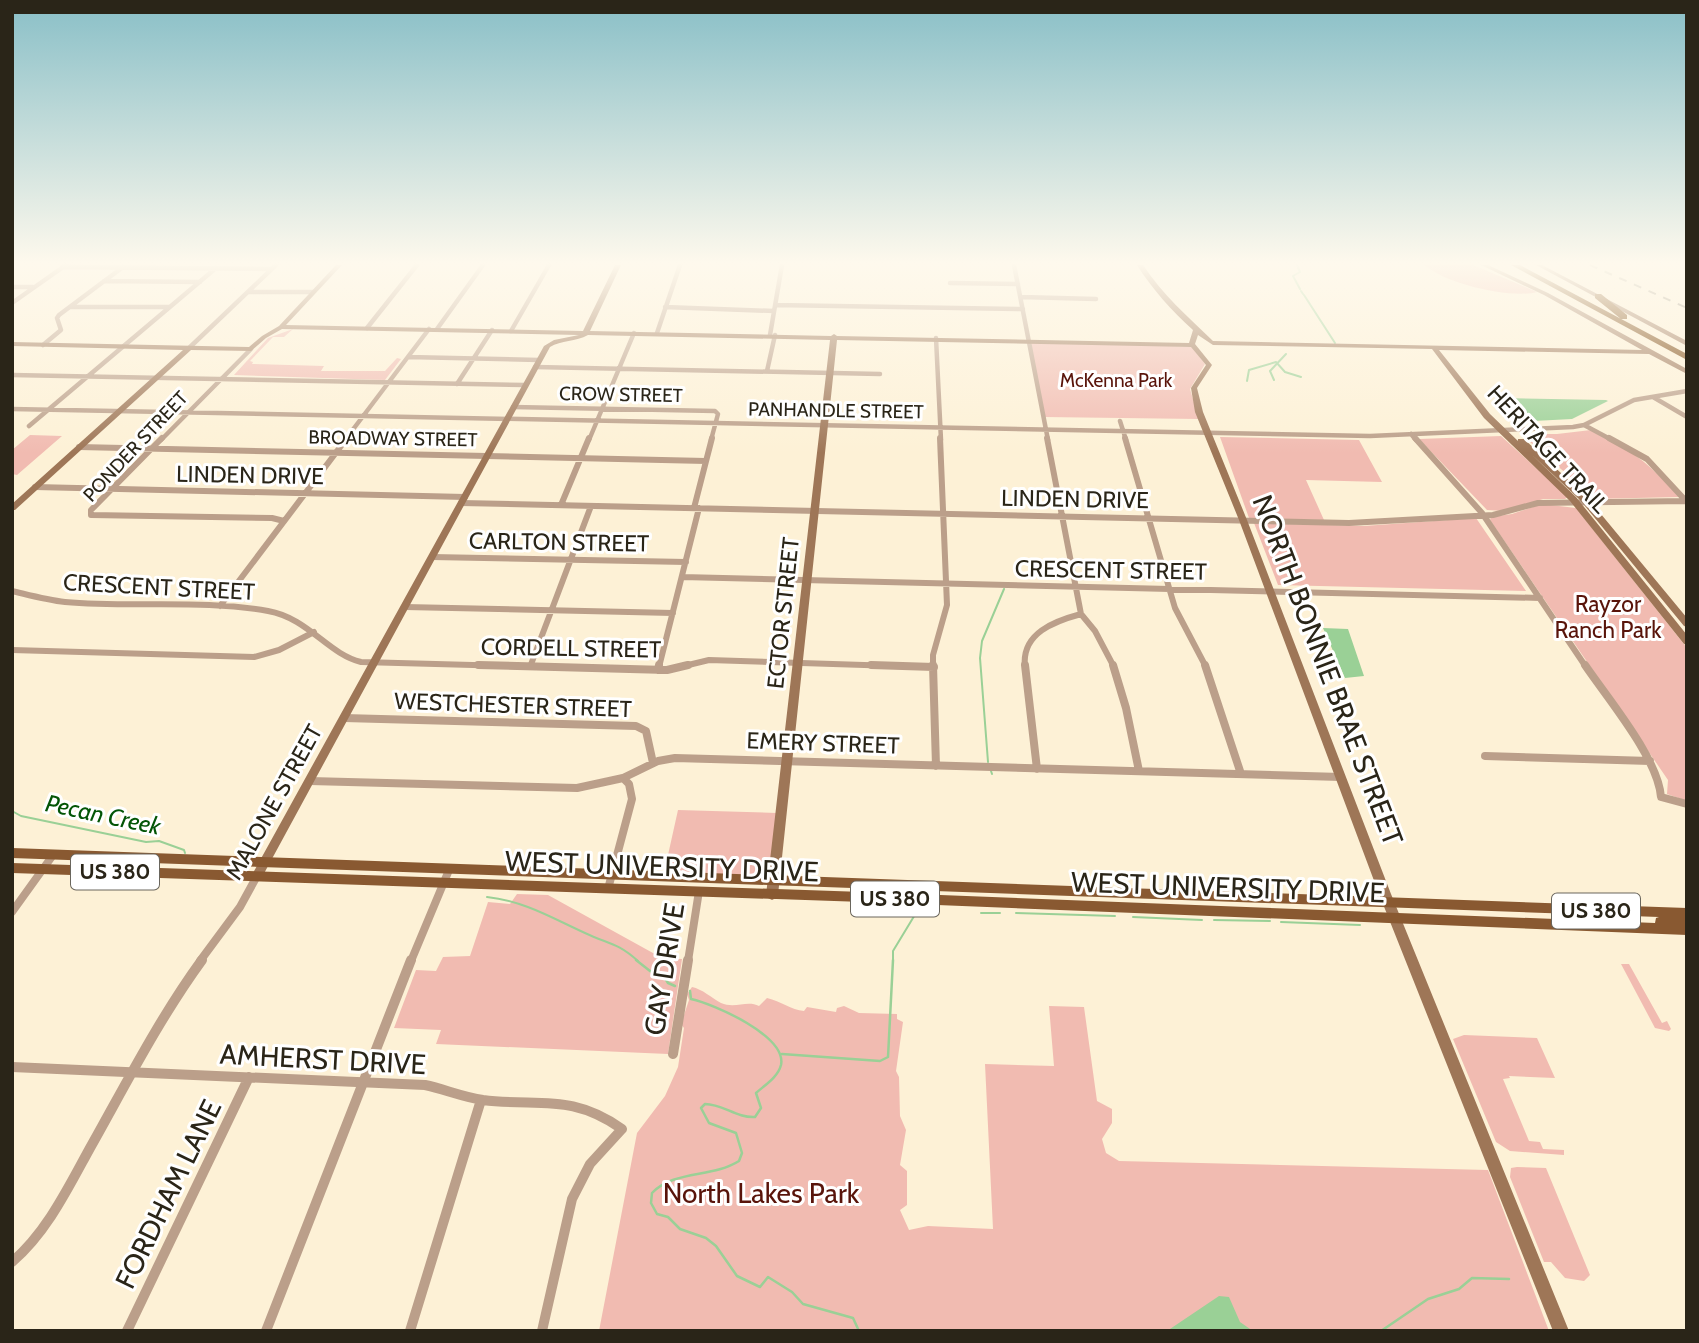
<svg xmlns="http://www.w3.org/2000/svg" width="1699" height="1343" font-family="Cabin,sans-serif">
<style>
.green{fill:#f1bbb1}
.water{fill:#9ad096}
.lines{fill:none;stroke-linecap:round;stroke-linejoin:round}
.stream-far1{stroke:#9ad096;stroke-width:2}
.stream{stroke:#9ad096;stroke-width:2.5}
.street-far3{stroke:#bb9f8a;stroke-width:4.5}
.street-far2{stroke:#bb9f8a;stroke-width:6}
.street-far1{stroke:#bb9f8a;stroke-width:8}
.street{stroke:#bb9f8a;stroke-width:10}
.secondary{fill:#9e7657;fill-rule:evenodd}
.primary{fill:#895931;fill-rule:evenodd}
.highway{fill:#764005;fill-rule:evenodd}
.rail{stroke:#948b77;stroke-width:2;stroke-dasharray:8 8;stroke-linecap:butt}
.labels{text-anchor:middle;stroke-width:6;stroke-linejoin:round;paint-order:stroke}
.far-park-label{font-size:19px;fill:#59140a;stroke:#fff}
.far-street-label{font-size:19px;fill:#2a2518;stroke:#fff}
.shield{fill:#fff;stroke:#6a665d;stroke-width:2}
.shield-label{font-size:21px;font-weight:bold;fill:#2a2518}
.street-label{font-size:23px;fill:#2a2518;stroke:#fff}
.park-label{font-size:23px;fill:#59140a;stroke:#fff}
.water-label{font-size:24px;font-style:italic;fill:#035506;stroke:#fff}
.near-street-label{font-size:28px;fill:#2a2518;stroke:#fff}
.near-park-label{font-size:28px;fill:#59140a;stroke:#fff}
</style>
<rect width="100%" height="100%" fill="#fdf1d6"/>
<path class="green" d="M1425 265H1473L1537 292C1512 299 1445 284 1425 265Z
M293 329 284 337H273L250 361 253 362 252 364 324 366 321 371H385L397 358 401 359 385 380 234 375 268 338Z
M1028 340 1192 347 1205 364 1190 389 1199 419 1044 417Z
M1591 430C1633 451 1647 461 1679 497L1592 499 1577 483 1521 434H1557Z
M30 435 62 436 17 475 12 474V450Z
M1501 436 1568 497 1565 499H1543L1505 511 1487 510 1419 439Z
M1220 437 1359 440 1382 482 1306 480 1324 520 1249 518Z
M1542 504 1576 508 1687 648V801L1667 794 1668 780 1490 520 1491 517 1512 514Z
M1476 518 1526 591 1278 585 1254 523 1364 526Z
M678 810 777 813 769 873 766 876 664 873Z
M517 894 548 895 662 958 682 959 668 1054 436 1044 441 1030 394 1028 416 970 436 971 443 957 470 956 488 902 510 904Z
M1621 964H1629L1662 1023 1667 1021 1671 1029 1669 1031 1655 1028Z
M692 987C702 989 712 998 721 1003 735 1009 747 1000 759 1006L767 998C781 1001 791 1010 804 1011L807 1007 836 1012 837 1008 844 1006 859 1013 897 1014V1019L903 1022 896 1071 899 1077 900 1116 906 1130 900 1165 907 1171V1205L900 1210 909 1230 928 1226 993 1229 985 1064 1054 1066 1049 1006 1084 1007 1097 1101 1112 1109V1123L1102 1139 1106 1153 1119 1161 1488 1170 1549 1331H599L637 1133 665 1096 678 1067 684 1028 681 1024 689 1000 687 994Z
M1464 1035 1537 1038 1555 1078 1509 1076 1510 1078 1503 1079 1529 1141 1540 1142 1543 1149 1564 1150V1155L1510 1151 1496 1142 1453 1039Z
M1517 1167 1546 1168 1590 1275 1584 1281 1565 1278 1551 1262H1544L1510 1177 1511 1168Z"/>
<path class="water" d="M1502 398 1606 400 1608 401 1572 419 1517 422 1498 400Z
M1323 628 1348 629 1364 676 1345 678Z
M1219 1296 1229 1297 1240 1322 1253 1331H1167Z"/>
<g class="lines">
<path class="stream-far1" d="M1297 265 1300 272 1293 276 1300 289
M1301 291 1303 294
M1304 295 1335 343
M1274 380 1270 371 1286 354
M1247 381 1249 370 1276 362 1285 372 1301 377
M988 762 980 658 982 641 1004 589
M991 771 992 774
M12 811 21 816 146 842 159 841 184 850 185 853
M487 897C524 901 552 918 585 933 608 944 617 942 638 961
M981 913H1000
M1016 913 1115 916
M1133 917 1202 920
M1214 920 1270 921
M1281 922 1360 925
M893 961V951L916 913 936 912"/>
<path class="stream" d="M636 960 650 971 663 975 668 983 675 986
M690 991 691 999C714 1004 787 1036 781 1065 778 1077 765 1085 756 1093L761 1108 755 1117C736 1118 723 1104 705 1104L701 1108 709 1123 736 1133 742 1153 739 1161C712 1178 674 1170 652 1193L651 1203 657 1214 668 1217 680 1229 706 1238 716 1246 737 1276 760 1287 768 1277 792 1292 803 1304 853 1318 859 1331
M782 1054 880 1061 888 1057 893 960
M1381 1331 1428 1299 1459 1289 1472 1278 1509 1279"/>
<path class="street-far3" d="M1014 265 1048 440
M62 267 271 269
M104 281 200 282
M950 283 1018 284
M12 287H33
M248 292H313
M1021 297 1096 299
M12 303 66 265
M775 305 1023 309
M71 307H170
M665 307 774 311
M367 328 417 265
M437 329 483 265
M511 331 549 265
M657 333 680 265
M770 335 782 265
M936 338 941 440
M43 345 61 330 57 318 59 315 123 267
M189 348 276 265
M408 357 539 360
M535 367 880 374
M767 371 775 335
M12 375 525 385
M457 384 492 330
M1653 397 1687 417
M513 407 715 411 718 414 711 440
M12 409 1370 436 1573 427 1584 425 1634 400 1687 391
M1120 421 1126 440
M1584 425 1612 440
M29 426 216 268
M1411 434 1416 440
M161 440 251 349
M345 440 429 329
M589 440 634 333"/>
<path class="street-far2" d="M162 438 91 510V515L272 518 284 521
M1047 438 1081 614 1095 631 1114 667
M1125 438 1175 608 1206 667
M1415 438 1482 513 1586 667
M1609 438 1647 459 1686 501
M79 447 706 461
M35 487 465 497
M461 503 1349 523 1493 515 1538 503 1686 501
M561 505 589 438
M694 508 712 438
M432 557 686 562
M682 577 1540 598
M12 591C29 595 47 600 65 602 132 608 202 599 268 611 308 618 328 654 361 662L544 667
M220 606 347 438
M405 607 673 613
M12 650 254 657 279 650 314 632
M530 667 591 506
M659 667 699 508
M680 667 709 660 927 667
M933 667V655L947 605 940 438
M1025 667C1021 633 1055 621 1081 614"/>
<path class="street-far1" d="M478 665 667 670 688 665
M871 665 934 667
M933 665 936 766
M1025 665 1037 769
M1113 665 1126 708 1139 771
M1205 665 1241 774
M1585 665C1608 699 1658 758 1661 797L1687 804
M658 670 659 665
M344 718 636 726 646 731 653 763
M1485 756 1650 761
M310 781 577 788 623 778 658 761 675 758 1341 777
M608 889 632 799 629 784 623 778
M12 912 53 855
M200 961 240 907 257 876
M411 961 449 870
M688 961 699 891"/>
<path class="street" d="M673 1054 688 960
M12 1067 425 1085C444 1089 463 1097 483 1100 539 1107 571 1093 622 1129L590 1164 572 1199 542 1331
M12 1262C47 1232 68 1188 90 1148 126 1084 159 1019 202 960
M127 1331 249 1077
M266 1331 411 960
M410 1331 481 1100"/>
<path class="secondary" d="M336 265H342L286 325 583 331 615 265H621L590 331 831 336 834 334 837 336 1189 343 1193 330C1172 311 1152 289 1137 265H1143C1162 294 1188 317 1213 341L1642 350 1544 295 1481 265H1488L1548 293 1687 369V374L1649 354 1439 350 1490 414 1518 441V439H1524L1586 496 1687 618V627L1684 626 1580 500 1529 452 1576 497 1687 635V645L1684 644 1570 501 1484 418 1432 349 1213 345 1198 335 1195 344 1212 365 1197 388 1203 412 1247 520 1391 894 1569 1331H1553L1379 894 1239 520 1195 412 1191 388 1206 365 1191 347 837 340 778 895 776 898 772 900 768 898 766 895 830 340 588 335C576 342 561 340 550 347L261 879 257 881 253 879 251 876 253 873 544 346 554 340 579 335 282 329 266 338 251 351 191 350 15 510H12V504L183 350 12 346V342L249 347 262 336 279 326Z
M1536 265H1542L1687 341V346Z"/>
<path class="primary" d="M12 848 1687 908V935L863 902 12 873V863L863 892 1655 923 1656 918 1659 917 12 858Z"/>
<path class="highway" d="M1511 265H1520L1687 354V360Z
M1595 294H1601L1627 315V319H1621L1595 298Z"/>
<path class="rail" d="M1590 265 1687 308"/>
</g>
<linearGradient id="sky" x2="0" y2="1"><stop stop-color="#89bfc7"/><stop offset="0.58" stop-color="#fef9ed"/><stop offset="1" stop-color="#fef9ed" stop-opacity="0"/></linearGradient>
<rect width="1699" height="453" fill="url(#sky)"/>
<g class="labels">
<g class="far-park-label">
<text x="1116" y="387">McKenna Park</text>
</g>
<g class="far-street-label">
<text transform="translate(621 394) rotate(1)" y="7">CROW STREET</text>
<text transform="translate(836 410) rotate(1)" y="7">PANHANDLE STREET</text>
<text transform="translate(393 438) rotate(1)" y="7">BROADWAY STREET</text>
<text transform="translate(135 446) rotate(-47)" y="7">PONDER STREET</text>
</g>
<g class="shield">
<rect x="71" y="854.5" width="88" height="35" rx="5"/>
<rect x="851" y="881.5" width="88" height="35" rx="5"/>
<rect x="1552" y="893.5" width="88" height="35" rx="5"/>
</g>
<g class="shield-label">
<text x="115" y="879">US 380</text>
<text x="895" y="906">US 380</text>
<text x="1596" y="918">US 380</text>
</g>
<g class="street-label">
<text transform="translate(1548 449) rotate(47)" y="8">HERITAGE TRAIL</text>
<text transform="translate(250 475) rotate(1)" y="8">LINDEN DRIVE</text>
<text transform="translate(1075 499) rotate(1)" y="8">LINDEN DRIVE</text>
<text transform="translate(559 542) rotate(1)" y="8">CARLTON STREET</text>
<text transform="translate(1111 570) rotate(1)" y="8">CRESCENT STREET</text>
<text transform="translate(159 587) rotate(3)" y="8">CRESCENT STREET</text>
<text transform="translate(783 613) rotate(-84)" y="8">ECTOR STREET</text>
<text transform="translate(571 648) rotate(1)" y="8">CORDELL STREET</text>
<text transform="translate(513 705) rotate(2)" y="8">WESTCHESTER STREET</text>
<text transform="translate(823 743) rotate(2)" y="8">EMERY STREET</text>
<text transform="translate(274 802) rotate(-61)" y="8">MALONE STREET</text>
</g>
<g class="park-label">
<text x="1608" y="612">Rayzor<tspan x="1608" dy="26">Ranch Park</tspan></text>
</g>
<g class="water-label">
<text transform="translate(103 815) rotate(12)" y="8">Pecan Creek</text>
</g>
<g class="near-street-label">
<text transform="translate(1328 670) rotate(69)" y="10">NORTH BONNIE BRAE STREET</text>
<text transform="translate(662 866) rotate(2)" y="10">WEST UNIVERSITY DRIVE</text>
<text transform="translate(1228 887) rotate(2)" y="10">WEST UNIVERSITY DRIVE</text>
<text transform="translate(664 969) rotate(-81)" y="10">GAY DRIVE</text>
<text transform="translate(323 1059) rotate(3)" y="10">AMHERST DRIVE</text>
<text transform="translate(168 1194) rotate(-64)" y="10">FORDHAM LANE</text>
</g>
<g class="near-park-label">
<text x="761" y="1203">North Lakes Park</text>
</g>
</g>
<rect width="1699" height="1343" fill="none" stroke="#2a2518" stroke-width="28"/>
</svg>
